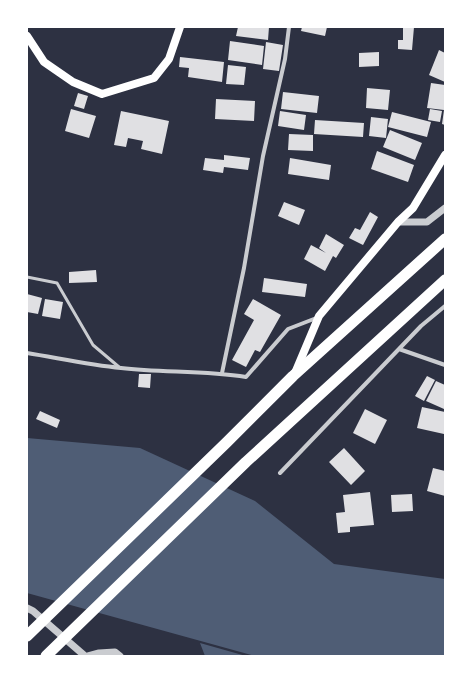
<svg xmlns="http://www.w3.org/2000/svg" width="472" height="683" font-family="Lora,serif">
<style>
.water{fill:#4f5d75}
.building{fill:#e0e0e3}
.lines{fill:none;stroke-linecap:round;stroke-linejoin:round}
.service{stroke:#caccd0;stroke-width:3}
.minor{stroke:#caccd0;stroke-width:4}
.tertiary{stroke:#caccd0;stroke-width:7}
.secondary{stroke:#fff;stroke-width:8}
.trunk{stroke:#fff;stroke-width:11}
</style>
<rect width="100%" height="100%" fill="#2d3142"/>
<path class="water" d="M27 438 140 448 255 501 334 564 445 579V656H255L27 593Z
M200 643 246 656H205Z"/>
<path class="building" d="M238 27H269L268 40 236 36Z
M302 27H327L325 36 301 31Z
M403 27H414L412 50 398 49V40H403Z
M230 41 264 46 262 65 228 60Z
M266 42 283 45 279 71 263 69Z
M439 50 445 53V82L429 75Z
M379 52V66L359 67V53Z
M180 57 224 62 222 82 188 77 189 68 179 67Z
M228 65 246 67 244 85 226 84Z
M431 83 445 85V125L442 124 444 110 427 108Z
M367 88 390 90 388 110 366 108Z
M283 92 319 96 317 113 281 109Z
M78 93 88 96 84 109 74 106Z
M216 99 255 101 254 121 215 119Z
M71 109 96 116 89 138 65 131Z
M430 109 442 111 440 122 428 120Z
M121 111 169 121 162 154 141 149 143 141 128 138 126 147 114 145Z
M280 111 306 115 304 130 278 126Z
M392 112 431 122 427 137 388 127Z
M371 117 388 119 386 138 369 136Z
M315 120 364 123 363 137 314 134Z
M390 130 422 143 415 160 383 147Z
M289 134 313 135V151L288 150Z
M377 151 414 165 408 182 371 169Z
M224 155 250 158 248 170 224 167 223 173 203 170 205 158 224 160Z
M290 158 331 165 329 180 288 174Z
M284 202 305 210 299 225 278 216Z
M370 212 378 217 363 245 349 238 355 228 360 230Z
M326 234 344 245 336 258 333 256 325 271 304 259 311 245 326 253 319 248Z
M96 270 97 282 69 283V272Z
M264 278 307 284 305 297 262 292Z
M27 294 42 298 38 314 27 312Z
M45 299 63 302 60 319 42 316Z
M253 299 281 315 260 352 255 350 246 367 232 360 254 320 244 314Z
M139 374H151L150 388 138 387Z
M427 376 435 380 424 401 415 396Z
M436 381 445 385V406L444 409 426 401Z
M422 407 445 412 444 434 417 428Z
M365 409 387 420 375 444 353 433Z
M40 411 60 420 57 428 36 419Z
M344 448 365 471 351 485 329 462Z
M433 468 445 471V496L427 491Z
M370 492 374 525 350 527V532L338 533 336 513 345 512 343 495Z
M412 494 413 511 392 512 391 495Z"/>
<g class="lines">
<path class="service" d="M27 277 57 283 93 345 119 367"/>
<path class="minor" d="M399 349 445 365
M27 353C58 358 89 365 121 368 162 373 204 370 246 377L288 329 319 317
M222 373 244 268 263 156 285 59 289 27
M280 473 421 326 445 306"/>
<path class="tertiary" d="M398 222H427L445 208
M27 608 33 611 85 656
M88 656 99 653 115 652 120 656"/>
<path class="secondary" d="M27 36 44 62 73 82 102 94 154 78 169 59 180 27
M295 373 319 316 398 222 413 208 445 155"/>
<path class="trunk" d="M27 636 226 443 293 376 445 239
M46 656 246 462 445 280"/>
</g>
<rect width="472" height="683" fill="none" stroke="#ffffff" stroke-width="56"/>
</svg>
